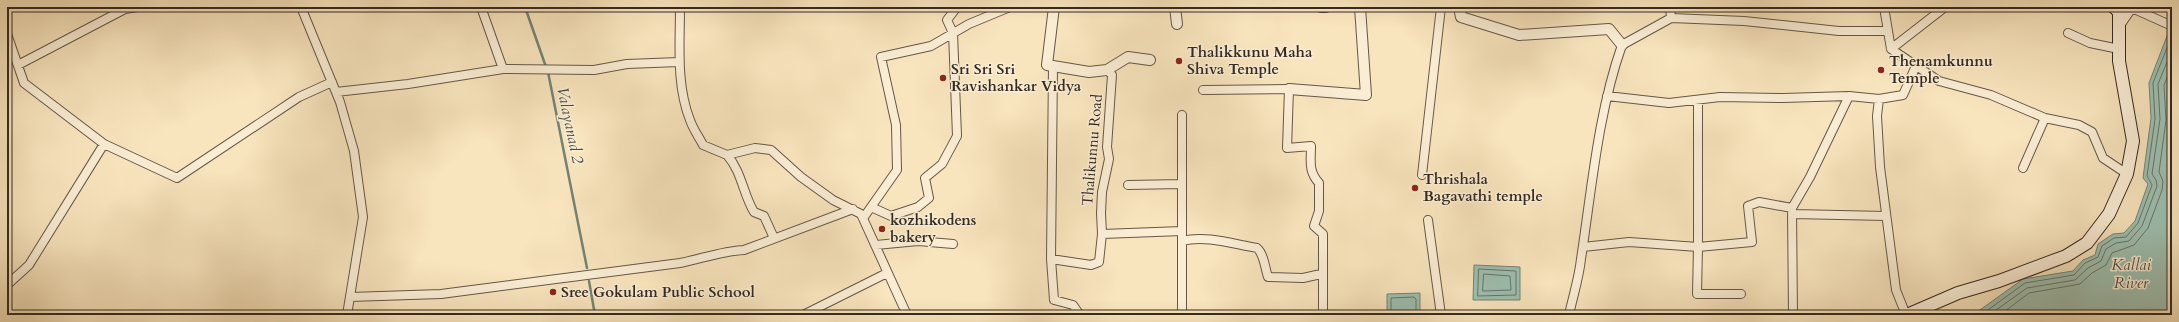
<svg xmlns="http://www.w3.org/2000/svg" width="2179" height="322" font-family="Cardo,serif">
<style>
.water{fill:#9dbfb0;stroke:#738377}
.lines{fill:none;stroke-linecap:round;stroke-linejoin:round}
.shore{stroke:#687468;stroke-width:1}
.stream{stroke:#738377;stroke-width:2.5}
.minor-casing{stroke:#655848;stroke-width:10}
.tertiary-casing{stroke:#655848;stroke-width:12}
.secondary-casing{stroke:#342a21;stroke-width:14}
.minor{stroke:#faedd4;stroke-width:8}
.tertiary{stroke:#faedd4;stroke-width:10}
.secondary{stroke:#faedd4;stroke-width:12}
.poi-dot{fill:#8f2418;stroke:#faedd4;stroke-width:1.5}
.labels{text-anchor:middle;stroke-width:3;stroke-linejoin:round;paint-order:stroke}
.poi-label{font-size:15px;font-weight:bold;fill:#342a21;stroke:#faedd4;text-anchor:start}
.street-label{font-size:15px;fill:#342a21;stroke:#faedd4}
.water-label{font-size:16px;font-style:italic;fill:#4e4f45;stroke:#faedd4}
</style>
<rect width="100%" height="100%" fill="#f8e4bd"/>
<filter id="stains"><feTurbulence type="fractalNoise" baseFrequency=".005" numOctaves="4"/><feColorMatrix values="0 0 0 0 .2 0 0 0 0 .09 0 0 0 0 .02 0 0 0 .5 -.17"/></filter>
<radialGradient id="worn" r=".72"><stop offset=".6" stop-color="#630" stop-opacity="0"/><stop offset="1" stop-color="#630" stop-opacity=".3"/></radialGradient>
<path class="water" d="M2172 23V315H1973L2023 279 2073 271 2083 260 2095 255 2098 244 2113 234 2124 233 2135 221 2148 184 2143 178 2151 118 2149 83Z
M1474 265 1520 267V300H1473Z
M1420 293V315H1387V294Z"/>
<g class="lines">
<path class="shore" d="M1479 269 1516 271V295L1478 296Z
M1484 274 1510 276 1511 290 1483 291Z
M1391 315V298L1414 297 1416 299V315
M1981 315 2025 283 2074 275 2085 263 2098 257 2102 246 2114 238 2126 237 2138 223 2152 185 2147 176 2155 119 2153 83 2172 35
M1989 315 2027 288 2075 280 2088 268 2101 261 2106 249 2116 243 2129 241 2142 226 2157 186 2156 180 2152 174 2160 119 2158 84 2172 50
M2000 315 2029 293 2080 284 2092 273 2106 265 2112 253 2134 245 2148 228 2162 190 2163 181 2159 172 2166 120 2164 85 2172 66"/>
<path class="stream" d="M525 7 546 67
M548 72 587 268
M589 281 595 315"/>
<defs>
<path id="minor" d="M301 7 340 102 354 151 363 217 347 315
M481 7 503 69
M680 7C680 44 676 85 690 120 693 129 699 137 703 145L727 155 755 148 771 150 801 177 833 200 861 214 907 315
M1884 7 1891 49 1939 81 1991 95 2045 118 2023 168
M1671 18 1744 21 1839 31H1888
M2119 27 2132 8 2172 26
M2068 33 2090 43 2119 49
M7 34 24 83 104 144 177 178 299 97 332 82
M1891 49 1945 7
M18 65 125 9 137 7
M1107 70 1112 75 1107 147 1109 159 1102 192 1101 213 1102 234 1182 231V241C1206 235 1233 244 1257 248 1264 254 1265 268 1268 277L1303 278 1321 274
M1203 90 1289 89 1287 148 1311 146C1311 161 1308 171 1319 183V211L1314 226 1323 234V311L1326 315
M336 92 408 84 503 69 594 70 627 64 679 62
M1607 96 1669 103 1720 97 1783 98 1849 96 1810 177 1792 208 1793 315
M1849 96 1879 99 1877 116 1880 167 1896 290 1906 315
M1879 99 1903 95 1916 66
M2045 118 2079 125 2092 132 2103 158 2127 174
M727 155C742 172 743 194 754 212L764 216 774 238
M1422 175 1441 7
M1128 185 1182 184
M871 207 891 216 918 207 929 198 925 178 942 164 957 136 953 33 947 20 957 7
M1792 214 1886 216
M864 217 897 170 896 125 881 57 931 46 969 24 1010 7
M1428 220 1441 315
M1182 231V115
M1182 241V315
M876 245 918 241 953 244
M1583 247 1629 242 1698 247V100
M1051 259 1053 66
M7 285 29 265 104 144
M1741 294H1697L1698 247 1752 242 1748 206 1759 202 1792 208
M350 297 441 294 680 263C701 259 722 251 744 250L853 209
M803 315 887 273
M1080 315 1073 305 1054 300 1051 259 1091 265 1099 262 1102 234
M1569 315C1573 296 1579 278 1581 259 1592 187 1598 113 1622 45L1671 18 1670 7"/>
<path id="tertiary" d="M1054 7 1047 65 1089 72 1107 70 1128 57 1150 60
M1175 7 1177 24
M1321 7H1326
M1459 7 1461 17 1519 35 1609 29 1622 45
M1289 89 1366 95 1360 7"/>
<path id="secondary" d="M1907 315 1958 293 1999 281 2066 256 2087 243 2109 214 2127 174 2133 141 2119 61V12L2114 7"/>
</defs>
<use href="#minor" class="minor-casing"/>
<use href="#tertiary" class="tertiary-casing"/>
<use href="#secondary" class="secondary-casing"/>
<use href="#minor" class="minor"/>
<use href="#tertiary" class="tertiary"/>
<use href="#secondary" class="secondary"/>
</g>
<g class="poi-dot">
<circle cx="1179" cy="61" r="4"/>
<circle cx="1881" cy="70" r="4"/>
<circle cx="943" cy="78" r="4"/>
<circle cx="1415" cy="188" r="4"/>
<circle cx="882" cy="229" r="4"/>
<circle cx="553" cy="292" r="4"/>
</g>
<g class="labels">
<g class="poi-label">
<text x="1187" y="57">Thalikkunu Maha<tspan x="1187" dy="17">Shiva Temple</tspan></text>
<text x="1889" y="66">Thenamkunnu<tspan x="1889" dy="17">Temple</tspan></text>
<text x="951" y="74">Sri Sri Sri<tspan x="951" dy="17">Ravishankar Vidya</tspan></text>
<text x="1423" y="184">Thrishala<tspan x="1423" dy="17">Bagavathi temple</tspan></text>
<text x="890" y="225">kozhikodens<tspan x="890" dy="17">bakery</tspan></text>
<text x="561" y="297">Sree Gokulam Public School</text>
</g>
<g class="street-label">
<text transform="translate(1092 150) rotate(-85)" y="5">Thalikunnu Road</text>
</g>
<g class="water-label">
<text transform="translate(571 125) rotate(78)" y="6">Valayanad 2</text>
<text x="2131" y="270">Kallai<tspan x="2131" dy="18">River</tspan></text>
</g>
</g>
<rect width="2179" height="322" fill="none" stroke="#f8e4bd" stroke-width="24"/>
<rect x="8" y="8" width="2163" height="306" fill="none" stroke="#342a21" stroke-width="2"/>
<rect x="12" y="12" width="2155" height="298" fill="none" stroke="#342a21"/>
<rect width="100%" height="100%" filter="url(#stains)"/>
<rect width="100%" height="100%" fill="url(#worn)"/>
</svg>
